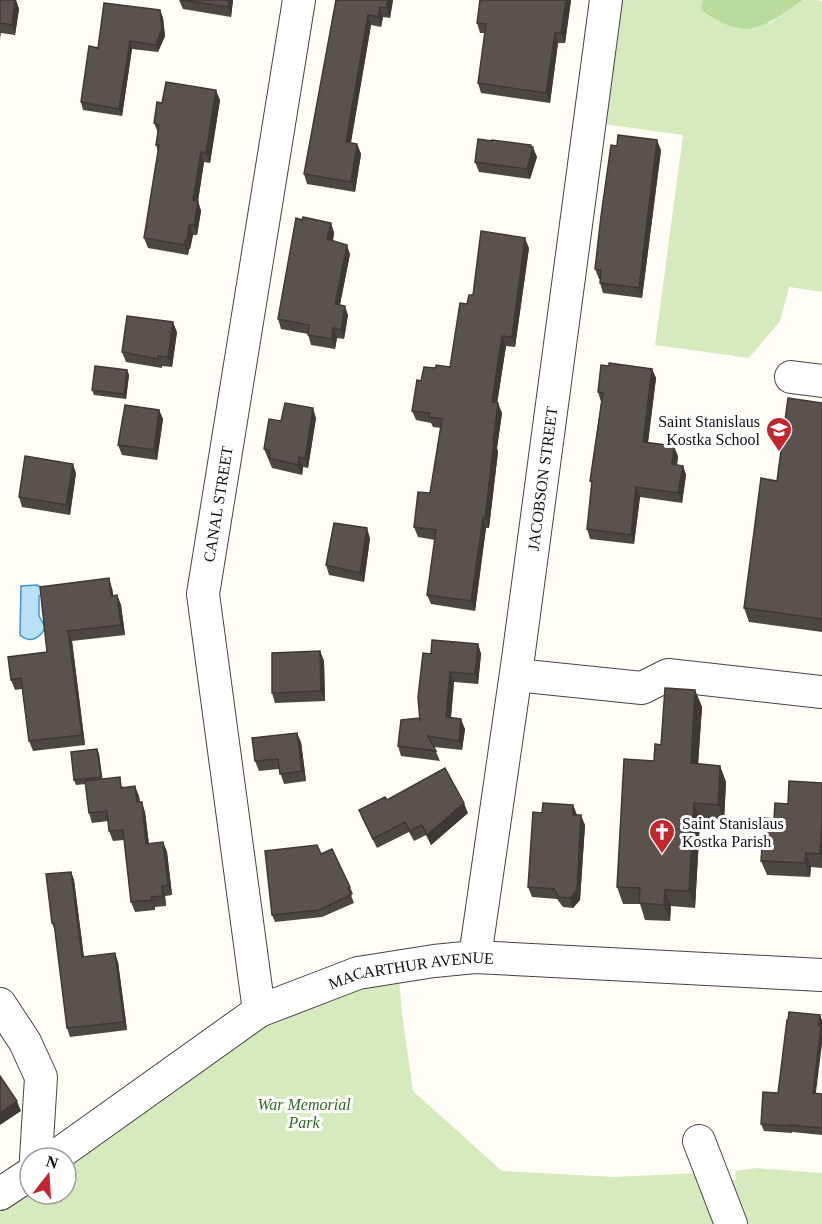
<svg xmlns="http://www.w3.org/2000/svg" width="822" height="1224" font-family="'Times New Roman',serif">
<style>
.green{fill:#d5ebbd}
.forest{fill:#b9dc9c}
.water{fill:#b9e0f7;stroke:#3f96cf;stroke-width:1.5}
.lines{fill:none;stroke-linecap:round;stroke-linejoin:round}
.minor-casing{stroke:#444;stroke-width:34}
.minor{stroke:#fff;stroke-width:32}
.wall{fill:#4d4742}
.shaded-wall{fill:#3f3936}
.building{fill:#5a524d;stroke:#3f3936;stroke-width:1.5}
.labels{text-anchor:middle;stroke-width:6;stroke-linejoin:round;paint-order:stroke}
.poi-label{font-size:16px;fill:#111;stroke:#fff;text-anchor:end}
.street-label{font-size:16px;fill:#111;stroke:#fff}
.park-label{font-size:16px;font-style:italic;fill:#2f6b1f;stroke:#fff}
</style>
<rect width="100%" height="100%" fill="#fffdf5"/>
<path class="green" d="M606 0H703L701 10 770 23 803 0H818L822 2V292L789 287 780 321 749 358 655 345 683 135 589 122Z
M398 966 402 1014 413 1091 502 1171 614 1177 697 1173 701 1182 736 1180 735 1171 757 1168 822 1173V1224H0V1194L30 1174V1194H66V1158L259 1011Z"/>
<path class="forest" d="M703 0H803C761 29 747 42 701 10Z"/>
<path class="water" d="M37 585 42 588V594L39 596V616L45 627C41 638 30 644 20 635L21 586Z"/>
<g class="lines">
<defs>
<g id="minor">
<path d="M791 377 822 381"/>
<path d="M516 675 642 688 668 675 822 692"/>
<path id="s1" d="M475 957 518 659 606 0"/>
<path d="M0 1004 25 1042 41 1077 36 1158"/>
<path id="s2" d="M259 1011 203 594 299 0"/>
<path d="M699 1141 731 1224"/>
<path id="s3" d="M53 1158 259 1011 358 973 434 961 475 957 822 975"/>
<path d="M0 1194 30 1174"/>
</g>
</defs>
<use href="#minor" class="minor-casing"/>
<use href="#minor" class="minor"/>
</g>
<path class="wall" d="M0 0H16L19 9 15 35 1 33 0 39Z
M179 0H233L231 17 183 9Z
M336 0H393L390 18 383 17 381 27 371 25 351 143 357 144 361 154 355 192 307 184 304 174Z
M571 0 565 43H558L550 103 481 93 478 83 485 33H480L477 23Z
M160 10 163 18 165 36 158 52 132 49 122 116 83 110 81 102 98 48Z
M220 100 210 163 204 162 198 201 201 211 197 235H193L190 249H189L188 255 148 248 144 238 158 152 156 145 158 133 154 123 162 103Z
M531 147 537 157 530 179 479 172 475 162Z
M661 150 642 298 603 293 600 283V279H599L595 269Z
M302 220 331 223 334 233 333 241 350 254 340 305 348 315 344 339 337 338 335 349 311 345 308 334 281 329 278 319Z
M529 248 515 347 506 346 497 403 502 413 497 448 498 452 489 528H486L475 611 431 604 427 595 435 540 418 537 414 527 430 493 441 428 433 427 431 423 416 420 412 411 421 381 436 368 450 367 467 304 473 295Z
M177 332 172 367 162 366V368L126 362 122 352Z
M652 369 656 378 648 442 678 456 677 465 683 466 686 475 682 503 640 497 634 544 590 539 587 529 592 485 590 481 601 402 598 392Z
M127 370 129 375 126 399 94 395 92 390Z
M822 403V632L749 622 744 608 777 481Z
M159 410 163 419 157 460 122 455 118 445Z
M316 418 308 468 303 467 302 475 272 468 264 449 281 421Z
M76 473 70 515 22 507 19 497Z
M370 538 364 582 329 575 326 565Z
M112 588 113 595H117L121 605 125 635 72 641 85 745 33 751 29 741 22 689 15 690 11 680 47 652Z
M478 644 481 654 478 684 454 682 451 718 465 729 462 750 434 747 440 761 401 756 398 746 420 721 431 654Z
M320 651 324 661 325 701 275 703 272 693Z
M695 690 702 707 698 764 720 766 726 782 724 821 700 820 695 908 671 906 670 921 645 920 640 904H623L617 887 654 761 661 745Z
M301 742 306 781 284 784 279 769 259 771 255 761Z
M97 749 99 754 102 779 124 787 139 796 140 802 145 812 149 844 163 842 167 852 172 895 165 896 166 906 155 907V910L135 912 131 902 124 840 113 841 109 831 108 821 92 823 89 813 86 784 76 785 74 780Z
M822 783V868L811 867 810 877 767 875 761 861 774 819 788 804Z
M387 800 468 813 431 845 426 835 414 841 409 832 377 848 363 820 359 810Z
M573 805 577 815 585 825 580 900 573 908 563 907 557 899 532 897 528 887 542 813Z
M321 854 350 887 353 894 351 895 354 903 322 917 275 922 272 915Z
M71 872 74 880 84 957 118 962 127 1030 70 1037 67 1028 55 931 52 923Z
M816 1093 822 1094V1135L792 1132V1133L764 1131 761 1124Z"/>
<path class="shaded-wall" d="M16 0 19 9 15 35 12 25Z
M229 0H233L231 17 228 7Z
M388 0H393L390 18 386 8Z
M566 0H571L565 43 561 33Z
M380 7 383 17 381 27 378 17Z
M160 10 163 18 165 36 158 52 156 45Z
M368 15 371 25 349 152 346 142Z
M555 33 558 43 550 103 546 93Z
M130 41 132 49 122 116 119 109Z
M216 90 220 100 210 163 206 153Z
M657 140 661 150 642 298 639 288Z
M357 144 361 154 355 192 351 182Z
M531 145 532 150 533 147 537 157 530 179 527 169Z
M201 152 204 162 198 201 201 211 197 235 194 225 193 200Z
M331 223 334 233 331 249 327 239Z
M189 225 193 235 190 249 187 240Z
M525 238 529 248 515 347 512 337Z
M185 240 189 249 188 255 184 245Z
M347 245 350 254 338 314 335 304Z
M345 306 348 315 344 339 341 330Z
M173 322 177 332 172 367 168 357Z
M333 328 337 338 335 349 332 339Z
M502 336 506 346 496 411 492 402Z
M652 369 656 378 647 451 643 442Z
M127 370 129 375 126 399 124 394Z
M498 403 502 413 497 448 498 452 489 528 485 518 493 441Z
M313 408 316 418 308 468 305 459Z
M159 410 163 419 157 460 154 450Z
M674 446 678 456 676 474 672 464Z
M299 457 303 467 302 475 298 465Z
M73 464 76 473 70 515 66 505Z
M683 466 686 475 682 503 678 493Z
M636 487 640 497 634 544 631 535Z
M483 518 486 528 475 611 471 601Z
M367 528 370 538 364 582 360 573Z
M109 578 112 588 115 606 111 596Z
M117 595 121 605 125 635 121 625Z
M68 631 72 641 85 745 82 735Z
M478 644 481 654 478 684 475 674Z
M320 651 324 661 325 701 321 691Z
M450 672 454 682 450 727 446 717Z
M695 690 702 707 697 780 691 763Z
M461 719 465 729 462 750 459 741Z
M297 733 301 742 306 781 302 771Z
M97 749 99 754 103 782 101 777Z
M720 766 726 782 724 821 718 805Z
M135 786 139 796 141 812 137 802Z
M142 802 145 812 150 854 146 844Z
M464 803 468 813 431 845 427 835Z
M694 803 700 820 695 908 689 891Z
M573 805 577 815H573Z
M581 815 585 825 580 900 573 908 570 898Z
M822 820V859L820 854Z
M163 842 167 852 172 895 168 885Z
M806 853 811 867 810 877 805 863Z
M71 872 74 880 85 966 82 957Z
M162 886 165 896 166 906 163 896Z
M665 890 671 906 670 921 664 905Z
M115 953 118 962 127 1030 124 1022Z
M820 1015 822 1020V1044L815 1100 813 1093Z
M17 1101 21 1111 0 1125V1113Z"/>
<path class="building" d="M0 0H15L12 25 0 23Z
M182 0H229L228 7Z
M336 0H388L386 8 380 7 378 17 368 15 346 142 357 144 351 182 304 174Z
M480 0H566L561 33H555L546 93 478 83 486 24 477 23Z
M104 3 160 10 162 28 156 45 130 41 119 109 81 102 89 46 98 48Z
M166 82 216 90 206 153 201 152 193 200 198 201 194 225H189L187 240H185L184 245 144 238 159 145H156L159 125 154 123 157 102 162 103Z
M618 135 657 140 639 288 600 283 601 270 595 269 601 216 611 145 617 146Z
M478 139 492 141V140L531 145 530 147H533L527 169 475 162Z
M303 217 331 223 327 239 347 245 335 304 345 306 341 330 333 328 332 339 308 335 309 325 278 319 296 218 302 220Z
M481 231 525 238 512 337 502 336 492 402 498 403 493 441 494 442 485 518H483L471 601 427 595 436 530 414 527 418 492 430 493 442 419 429 417V413L412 411 417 380 421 381 424 367 436 368V365L450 367 460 303 467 304 469 295H473Z
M127 316 173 322 168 357 158 356V359L122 352Z
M609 363 652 369 643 442 674 446 672 464 683 466 678 493 636 487 631 535 587 529 592 481H590L603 393 598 392 601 365 609 366Z
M95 366 127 370 124 394 92 390Z
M788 398 822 403V619L744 608 761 478 777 481Z
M285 403 313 408 305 459 299 457 298 465 269 458 270 450 264 449 269 419 281 421Z
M125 405 159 410 154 450 118 445Z
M25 456 73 464 66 505 19 497Z
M334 523 367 528 360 573 326 565Z
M109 578 111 596 117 595 121 625 68 631 82 735 29 741 21 678 11 680 8 657 47 652 40 587Z
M432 640 478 644 475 674 450 672 446 717 461 719 459 741 428 736 436 751 398 746 401 720 419 718 420 721 418 697 423 653 431 654Z
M320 651 321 691 272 693V653Z
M665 688 695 690 691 763 720 766 718 805 694 803 689 891 665 890 664 905 639 903 640 888 617 887 624 759 654 761 655 744 661 745Z
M297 733 302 771 280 774 278 759 255 761 252 738Z
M97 749 101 777 74 780 71 752Z
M445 768 464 803 427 835 422 825 410 831 405 822 373 839 359 810 385 797 387 800Z
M120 777 121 788 135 786 137 802H142L146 844 163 842 168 885 162 886 163 896 151 897 152 900 131 902 123 830 109 831 107 811 89 813 85 781Z
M789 781 822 783V820L820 854 806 853 805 863 761 861 764 818 774 819 775 803 788 804Z
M543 803 573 805V815H581L577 890 570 898 559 897 554 889 528 887 533 812 542 813Z
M317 845 321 854 332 849 350 887 348 888 351 895 319 910 272 915 265 851Z
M71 872 82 957 115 953 124 1022 67 1028 54 923H52L46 874Z
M789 1012 820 1015 819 1025H821L813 1093 822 1094V1128L790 1125V1126L761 1124 763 1092 778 1093 787 1020H788Z
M0 1076 17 1101 0 1113Z"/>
<defs>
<symbol id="school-pin" viewBox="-11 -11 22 30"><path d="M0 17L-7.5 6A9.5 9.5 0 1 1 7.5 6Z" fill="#c4262e" stroke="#fff"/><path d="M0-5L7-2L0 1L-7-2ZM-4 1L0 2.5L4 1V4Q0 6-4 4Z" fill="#fff"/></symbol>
<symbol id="church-pin" viewBox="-11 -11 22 30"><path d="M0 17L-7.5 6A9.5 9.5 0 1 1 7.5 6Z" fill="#c4262e" stroke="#fff"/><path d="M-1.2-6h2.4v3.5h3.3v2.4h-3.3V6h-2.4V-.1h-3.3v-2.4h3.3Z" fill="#fff"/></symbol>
</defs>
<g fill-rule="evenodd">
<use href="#school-pin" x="764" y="415" width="30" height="40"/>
<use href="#church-pin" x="647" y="817" width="30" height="40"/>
</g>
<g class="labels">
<g class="poi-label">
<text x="760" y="427">Saint Stanislaus<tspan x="760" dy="18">Kostka School</tspan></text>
<text x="682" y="829" text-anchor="start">Saint Stanislaus<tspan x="682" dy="18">Kostka Parish</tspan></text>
</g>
<g class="street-label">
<text dy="6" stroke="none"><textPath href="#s1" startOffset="483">JACOBSON STREET</textPath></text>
<text dy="6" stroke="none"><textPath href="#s2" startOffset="512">CANAL STREET</textPath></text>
<text dy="6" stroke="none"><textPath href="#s3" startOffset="412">MACARTHUR AVENUE</textPath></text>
</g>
<g class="park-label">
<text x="304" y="1110">War Memorial<tspan x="304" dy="18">Park</tspan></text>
</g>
</g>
<g transform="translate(48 1176) rotate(17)"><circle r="28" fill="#ffffff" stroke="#a0a0a0" stroke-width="1.5"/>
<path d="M0-4.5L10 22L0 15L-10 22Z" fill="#c4262e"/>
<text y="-9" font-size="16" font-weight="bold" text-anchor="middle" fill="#111111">N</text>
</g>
</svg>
